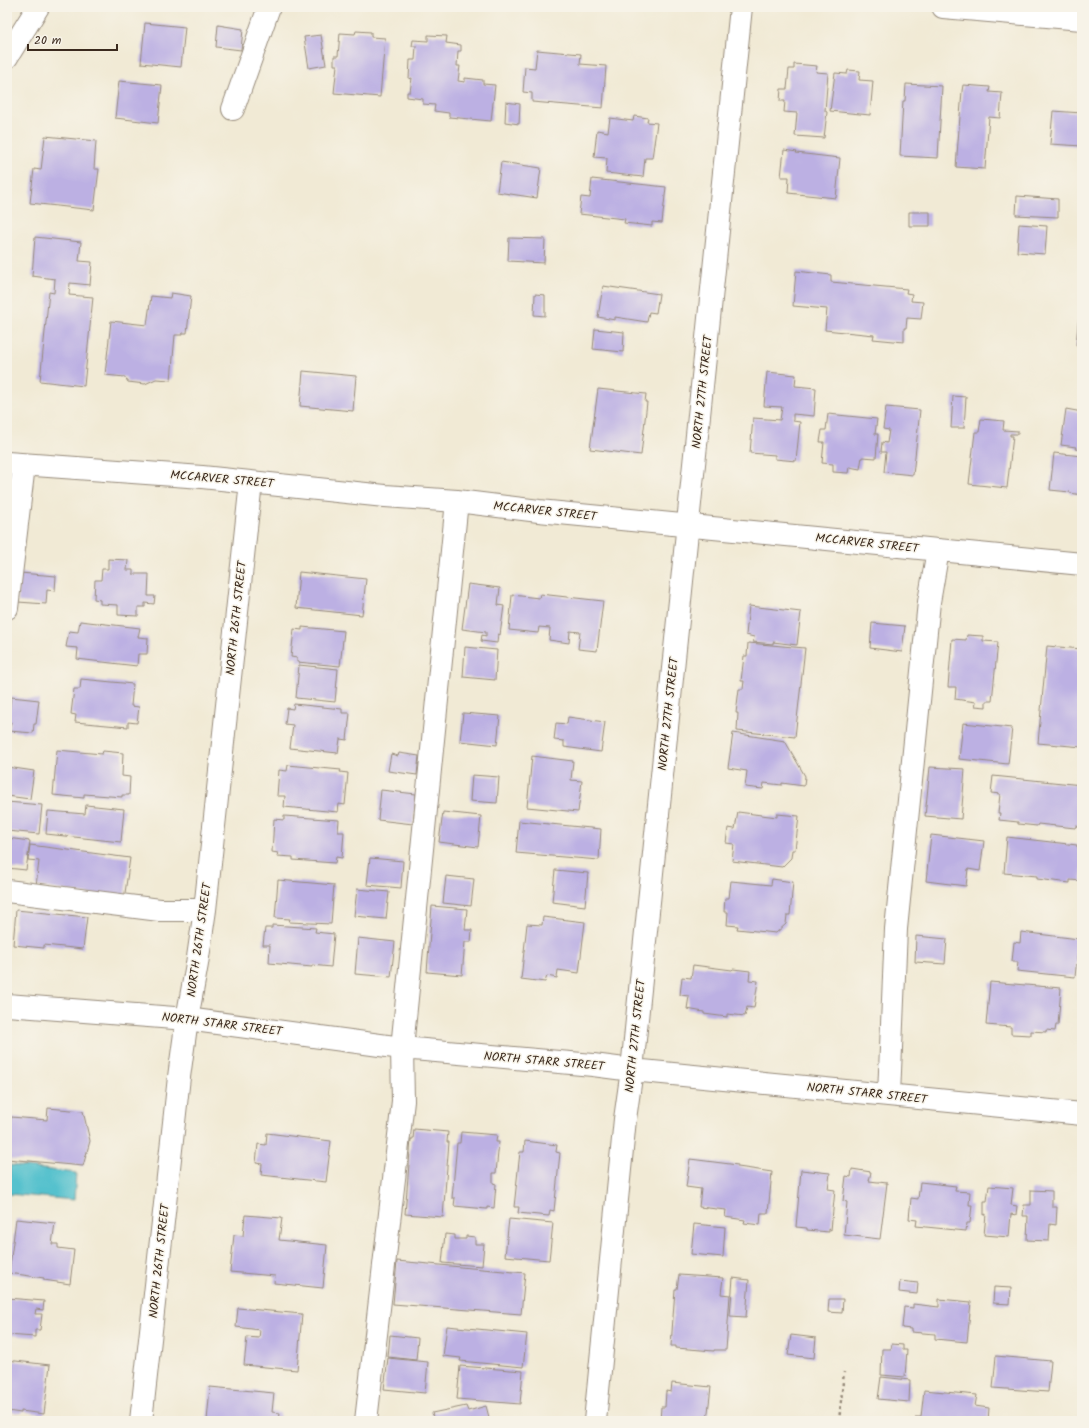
<svg xmlns="http://www.w3.org/2000/svg" width="1089" height="1428" font-family="Kalam,sans-serif">
<style>
.water{fill:#54c1cd;stroke:#487676}
.building{fill:#bcb0e3}
.lines{fill:none;stroke-linecap:round;stroke-linejoin:round}
.minor-casing{stroke:#968a7a;stroke-width:24}
.path{stroke:#968a7a;stroke-width:2.5;stroke-dasharray:3 3;stroke-linecap:butt}
.minor{stroke:#fff;stroke-width:22}
.labels{text-anchor:middle;stroke-width:3;stroke-linejoin:round;paint-order:stroke}
.street-label{font-size:12px;fill:#3b2a1e;stroke:#f7f3e8}
</style>
<rect width="100%" height="100%" fill="#f7f3e8"/>
<filter id="ink" filterUnits="userSpaceOnUse"><feTurbulence type="fractalNoise" baseFrequency=".025" numOctaves="2"/><feDisplacementMap in="SourceGraphic" scale="8" xChannelSelector="R" yChannelSelector="G"/><feConvolveMatrix kernelMatrix="1 2 1 2 8 2 1 2 1" color-interpolation-filters="sRGB"/></filter>
<filter id="wash" filterUnits="userSpaceOnUse"><feTurbulence type="fractalNoise" baseFrequency=".012" numOctaves="4" result="noise"/><feDisplacementMap in="SourceGraphic" scale="16" xChannelSelector="R" yChannelSelector="G"/><feGaussianBlur stdDeviation="0.9" result="paint"/><feColorMatrix in="noise" values="0 0 0 0 0 0 0 0 0 0 0 0 0 0 0 0 0 1.4 0 .05"/><feComposite in="paint" operator="in"/></filter>
<g filter="url(#wash)">
<rect width="100%" height="100%" fill="#f1ead5"/>
<path class="water" d="M10 1165 76 1173 74 1200 9 1194Z"/>
<g id="blocks">
<path class="building" d="M145 23 185 27 181 67 141 63Z
M218 25 243 29 241 50 216 47Z
M356 31 371 32V37L385 38 380 97 334 93 337 65H334V56H338L340 33 355 34Z
M321 35 326 65 309 68 304 37Z
M428 35 447 36 446 43 461 45V51H458L457 66H460L458 81 465 82V78L483 80V84L495 85 491 121 449 117V113L434 111 435 105 423 104V99L407 97V92H410L412 78 409 79 410 60H415L416 46H412L413 40 428 41Z
M537 50 581 54 580 64 606 66 603 108 532 102V93L523 92 525 67 535 68Z
M794 64 817 66 816 72 828 73 825 111 827 112 824 138 795 136 797 113 784 112 785 101H780L781 89H787L789 69H794Z
M848 70 860 71 859 80 873 81 870 115 830 111 835 73 847 74Z
M119 81 162 85 158 123 115 118Z
M906 84 942 86 938 158 900 156 903 101H905Z
M963 85 990 87 989 92 1002 93 1000 118 989 117 985 169 956 167 962 91Z
M506 102 520 104 519 124 505 122Z
M1053 111 1082 113V146L1050 144Z
M634 116 648 118 647 122 657 123 652 158H645L643 177 606 173 607 158 594 157 597 130 608 132 610 118 633 121Z
M45 136 96 141 94 169H99L94 210 30 203 34 169 41 170Z
M784 150 797 152 796 153 840 158 836 198 788 193 789 177H781Z
M501 162 541 168 537 198 497 192Z
M592 179 666 187 662 223 652 222V226L624 223 625 219 579 214 581 197 590 198Z
M1017 196 1058 199V217L1016 215Z
M909 212H930V226H909Z
M1019 224 1047 226 1045 254 1017 252Z
M35 237 81 242 79 261 92 262 90 285 70 283 69 295 93 297 84 386 40 381 49 292 54 293 55 279 32 276Z
M509 238 545 239 544 263 508 261Z
M796 271 831 275V282L907 289 906 293 912 294 911 301 923 302 921 319 907 318 906 328H904V342L873 339 874 335 825 330 827 309 793 306Z
M603 286 659 294 656 313 649 312 647 322 615 317V320L598 317Z
M171 293 191 296 187 333H183L182 335H175L171 380 156 379 145 384 128 382 125 377 105 375 111 321 147 325 151 296 170 298Z
M535 294 545 295V316L534 315Z
M1079 314H1082V346H1076Z
M595 329 624 332 623 352 593 349Z
M303 371 356 376 353 411 300 406Z
M767 372 796 375 795 386 816 388 814 416 793 414V421L800 422 796 461 775 459V455L750 453 753 418 780 420 782 407 764 406Z
M598 389 646 394 645 402H647L641 455 590 449Z
M953 396 966 397 964 428H951Z
M886 407 920 410 913 475 884 472 886 452H881L882 442 887 443 889 430 883 429Z
M1066 409 1082 412V450L1075 449 1076 447 1061 445Z
M828 414 877 419 875 434H878L876 458 862 457 860 469 849 467 848 473 833 472V464L822 463 824 442H820L822 430H826Z
M981 419 1004 421 1003 430 1018 431V434H1010V436H1013L1007 488 969 484 975 432H979Z
M1054 453 1082 456V495L1070 493V492L1050 490Z
M108 559 128 560 127 570H133V574H149L148 596H155L154 604 145 603V607H138V616L118 615V605L100 604V600L94 599 95 580H101L102 569H108Z
M299 572 366 579 362 615 296 608Z
M20 573 56 576 55 591 47 590 46 604 18 602Z
M468 584 500 588 498 605 504 606 500 635 498 634 497 643 481 641 482 635 486 636V632L462 629Z
M540 594 603 601 597 651 578 649 580 632 570 631 569 643 549 640 550 628 539 627 538 633 509 630 512 595 539 598Z
M749 606 801 612 797 645 773 642V644L753 642 754 637 746 635Z
M80 621 140 628 138 637 148 638 147 654H138L137 666 77 659 78 648 66 647 69 631 78 632Z
M872 623 905 626 902 652 870 648Z
M302 627 344 631 340 666 297 662V658L291 657 294 629 302 630Z
M967 635 983 636V641L998 642 992 701H986V707L975 706 976 702 955 699 956 687H948L952 639 966 640Z
M748 643 805 648 795 737 737 731 738 713H736L739 689H743L744 681H741L744 656H747Z
M1047 646 1082 649V747L1038 743Z
M465 647 497 650 495 680 463 677Z
M299 665 338 669 335 702 296 698Z
M81 679 133 684 131 706 139 707 137 723 128 722V727L75 722 76 715 71 714 74 689H80Z
M11 697 39 700 36 724H34L33 733 9 731 11 722H8Z
M294 704 342 709V713H350L347 740 340 739 338 753 290 748 293 725 285 724 287 708 293 709Z
M463 713 500 716 497 745 460 741Z
M568 717 605 722 601 752 564 747V741L554 740 556 723 567 724Z
M963 723 1012 728 1008 764 959 759Z
M733 733 785 741 805 776 804 786 782 783V785L764 783 763 789 745 787 747 771 728 768Z
M57 750 102 754 103 751 123 753 122 776 130 777 129 795H122V797L84 794V798L53 795Z
M399 753 419 756 417 775 388 771 391 754 398 756Z
M532 756 573 761 571 780 582 781 578 812 527 807Z
M288 765 341 770 340 772 348 773 345 805 339 804 338 812 284 807 285 796H277L279 770 287 771Z
M7 767 34 771 30 799 7 796Z
M930 767 965 769 961 819 925 816Z
M472 775 499 777 497 803 470 801Z
M993 776 1082 785V827L1076 826 1075 828 1038 824 1037 826 1018 824V822L999 820 1000 813H998L1000 794 991 793Z
M381 790 416 794 413 824 378 820Z
M7 802 42 805 39 834 7 831Z
M86 805 124 809 121 842 46 834 48 811 85 814Z
M443 812 481 816 478 847 439 842Z
M738 812 777 817V814L799 816 795 850H792L791 858 782 867 732 861 734 844 726 843 728 828 735 829Z
M284 816 339 820 338 832H344L342 858 336 857 335 863 293 860V857L277 856 278 853 272 852 274 819 284 820Z
M519 821 601 829 599 860 516 853Z
M931 835 984 841 980 871 968 869 966 886 926 881Z
M1007 837 1077 845V847L1082 848V881L1070 880V883L1037 879V876L1004 873Z
M7 838 30 841 26 870 7 868Z
M30 845 130 858 124 900 36 886 39 861 28 860Z
M370 858 403 861 401 888 367 885Z
M555 870 588 873 585 906 552 902Z
M446 876 474 879 471 906 443 903Z
M772 879 793 882 790 915H787L786 924 776 933 737 929 738 926 727 925 728 912H724L725 898H729L731 881 771 885Z
M278 880 334 885 331 924 289 922 290 919 275 918Z
M357 889 389 892 386 919 354 916Z
M432 906 467 909 465 930H472L471 942H465L462 975 427 972Z
M16 910 87 917 83 949 44 945V948L13 945Z
M543 917 585 922 579 973 558 970 557 978 547 976 545 982 521 979 527 924 542 925Z
M272 925 316 928 315 932 334 934 331 967 312 965V967L269 963 270 945H263L265 928H272Z
M1021 932 1079 939 1075 977 1017 971 1018 962H1012L1014 942 1020 943Z
M916 936 947 939 945 964 915 962Z
M358 938 395 942 391 977 355 974Z
M693 965 732 970 733 969 750 971 749 980 758 981 754 1008 747 1007 745 1016 727 1014V1017L704 1014V1012L687 1009 689 996 680 995 682 977 691 978Z
M990 982 1061 988 1058 1025H1056L1055 1031 1046 1030V1032L1031 1031V1035L1011 1034V1027L986 1025Z
M48 1108 83 1111 90 1141 83 1166 7 1159 11 1117 47 1120Z
M414 1129 448 1132 447 1142H449L443 1217 405 1214 411 1139H413Z
M461 1132 497 1135 496 1142H499L496 1173H493V1183L496 1184 494 1208 487 1207V1209L454 1206 455 1198H452L457 1143H460Z
M267 1133 331 1141 326 1182 261 1175 262 1164 256 1163 258 1144 266 1145Z
M525 1141 557 1145 556 1152 560 1153 554 1211 550 1210 549 1216 518 1213 519 1207H514L520 1152H524Z
M690 1159 738 1165V1167L772 1172 768 1213H761L760 1225 744 1223 745 1220 725 1217 726 1210 699 1207 701 1189 686 1187Z
M852 1169 871 1172 869 1181 887 1183 880 1239 844 1235 847 1202 843 1201 846 1176 851 1177Z
M801 1170 830 1173 828 1189 835 1190 831 1230 829 1229V1232L807 1230V1228L796 1227Z
M920 1182 956 1186 955 1191 970 1192 969 1205H972L970 1223H967L966 1231 916 1226 917 1220 909 1219 911 1198 918 1199Z
M989 1186 1013 1188 1011 1205 1017 1206 1016 1215 1011 1214 1009 1237 984 1235 986 1214 984 1215V1201H987Z
M1031 1190 1052 1191V1207H1057L1056 1225 1050 1224 1049 1241 1027 1240 1028 1216H1023L1024 1205H1031Z
M245 1215 282 1218 279 1240 327 1245 323 1288 274 1283 275 1276 230 1272 234 1235 243 1236Z
M16 1219 55 1223 52 1244H58V1248L74 1250 70 1284 44 1280V1278L9 1273Z
M509 1219 553 1223 549 1260 505 1256Z
M694 1224 725 1227 723 1257 691 1254Z
M445 1234 455 1235V1239H466V1236L475 1237V1244H484L482 1266 442 1263Z
M397 1261 525 1273 521 1314 393 1304Z
M679 1275 723 1278 721 1294 730 1295 726 1350H714V1351L676 1348V1346H671L675 1289H677Z
M733 1278 749 1280 746 1317 730 1316Z
M900 1281 918 1283 917 1294 899 1292Z
M994 1287 1011 1288 1010 1304 993 1303Z
M7 1298 44 1301 43 1310 36 1309 35 1314H42L40 1330H35V1337L7 1335Z
M829 1299H843L842 1313 828 1312Z
M939 1299 971 1302 967 1342 935 1339V1334L911 1332V1329L902 1328 904 1307 913 1308V1304L939 1307Z
M238 1308 302 1314 297 1370 244 1365 247 1337 259 1338 260 1330 236 1327Z
M447 1326 527 1334 523 1367 460 1361 461 1358 443 1356Z
M390 1335 418 1338 416 1360 388 1357Z
M791 1335 816 1338 814 1358 788 1355Z
M892 1344 903 1345V1350H907L905 1377 881 1375 882 1349H891Z
M996 1356 1051 1361 1048 1392 993 1388Z
M388 1358 428 1362 425 1393 384 1389Z
M7 1360 50 1365 44 1414 21 1411V1413L7 1411Z
M460 1366 523 1371 520 1404 457 1399Z
M881 1377 910 1380 909 1402 878 1399Z
M672 1383 711 1387 707 1421H660L661 1407H665L666 1391 671 1392Z
M210 1387 274 1393 272 1412 280 1413 279 1421H207Z
M924 1390 977 1395 975 1406 989 1408 988 1421H916V1417H921Z
M466 1406 468 1411 486 1406 490 1421H434L432 1413Z"/>
</g>
</g>
<g filter="url(#ink)">
<use href="#blocks" fill-opacity="0" stroke="#968a7a" stroke-width="1"/>
<g class="lines">
<defs>
<path id="minor" d="M943 7 1082 19
M7 57 38 7
M233 109 269 7
M7 463 202 477 385 496 457 501 539 511 1082 564
M7 608 24 465
M7 891 160 910H205
M7 1005 187 1019 402 1048 593 1065 632 1070 1082 1114
M889 1095 896 929 929 602 938 550
M141 1421 179 1077 187 1019 197 964 205 910 251 482
M366 1421 403 1101 402 1048 457 501
M595 1421 625 1119 632 1070 638 1009 741 7"/>
</defs>
<use href="#minor" class="minor-casing"/>
<path class="path" d="M839 1421 844 1372"/>
<use href="#minor" class="minor"/>
</g>
</g>
<g class="labels">
<g class="street-label">
<text transform="translate(702 392) rotate(-84)" y="4">NORTH 27TH STREET</text>
<text transform="translate(222 479) rotate(5)" y="4">MCCARVER STREET</text>
<text transform="translate(545 511) rotate(6)" y="4">MCCARVER STREET</text>
<text transform="translate(867 543) rotate(6)" y="4">MCCARVER STREET</text>
<text transform="translate(236 618) rotate(-84)" y="4">NORTH 26TH STREET</text>
<text transform="translate(668 714) rotate(-84)" y="4">NORTH 27TH STREET</text>
<text transform="translate(199 940) rotate(-82)" y="4">NORTH 26TH STREET</text>
<text transform="translate(222 1024) rotate(7)" y="4">NORTH STARR STREET</text>
<text transform="translate(635 1036) rotate(-84)" y="4">NORTH 27TH STREET</text>
<text transform="translate(544 1061) rotate(5)" y="4">NORTH STARR STREET</text>
<text transform="translate(867 1093) rotate(6)" y="4">NORTH STARR STREET</text>
<text transform="translate(159 1261) rotate(-84)" y="4">NORTH 26TH STREET</text>
</g>
</g>
<rect width="1089" height="1428" fill="none" stroke="#f7f3e8" stroke-width="24"/>
<path d="M28 44v6h89v-6" fill="none" stroke="#3b2a1e" stroke-width="2"/>
<text x="34" y="44" font-size="12" fill="#3b2a1e" stroke="#f7f3e8" stroke-width="3" paint-order="stroke">20 m</text>
</svg>
